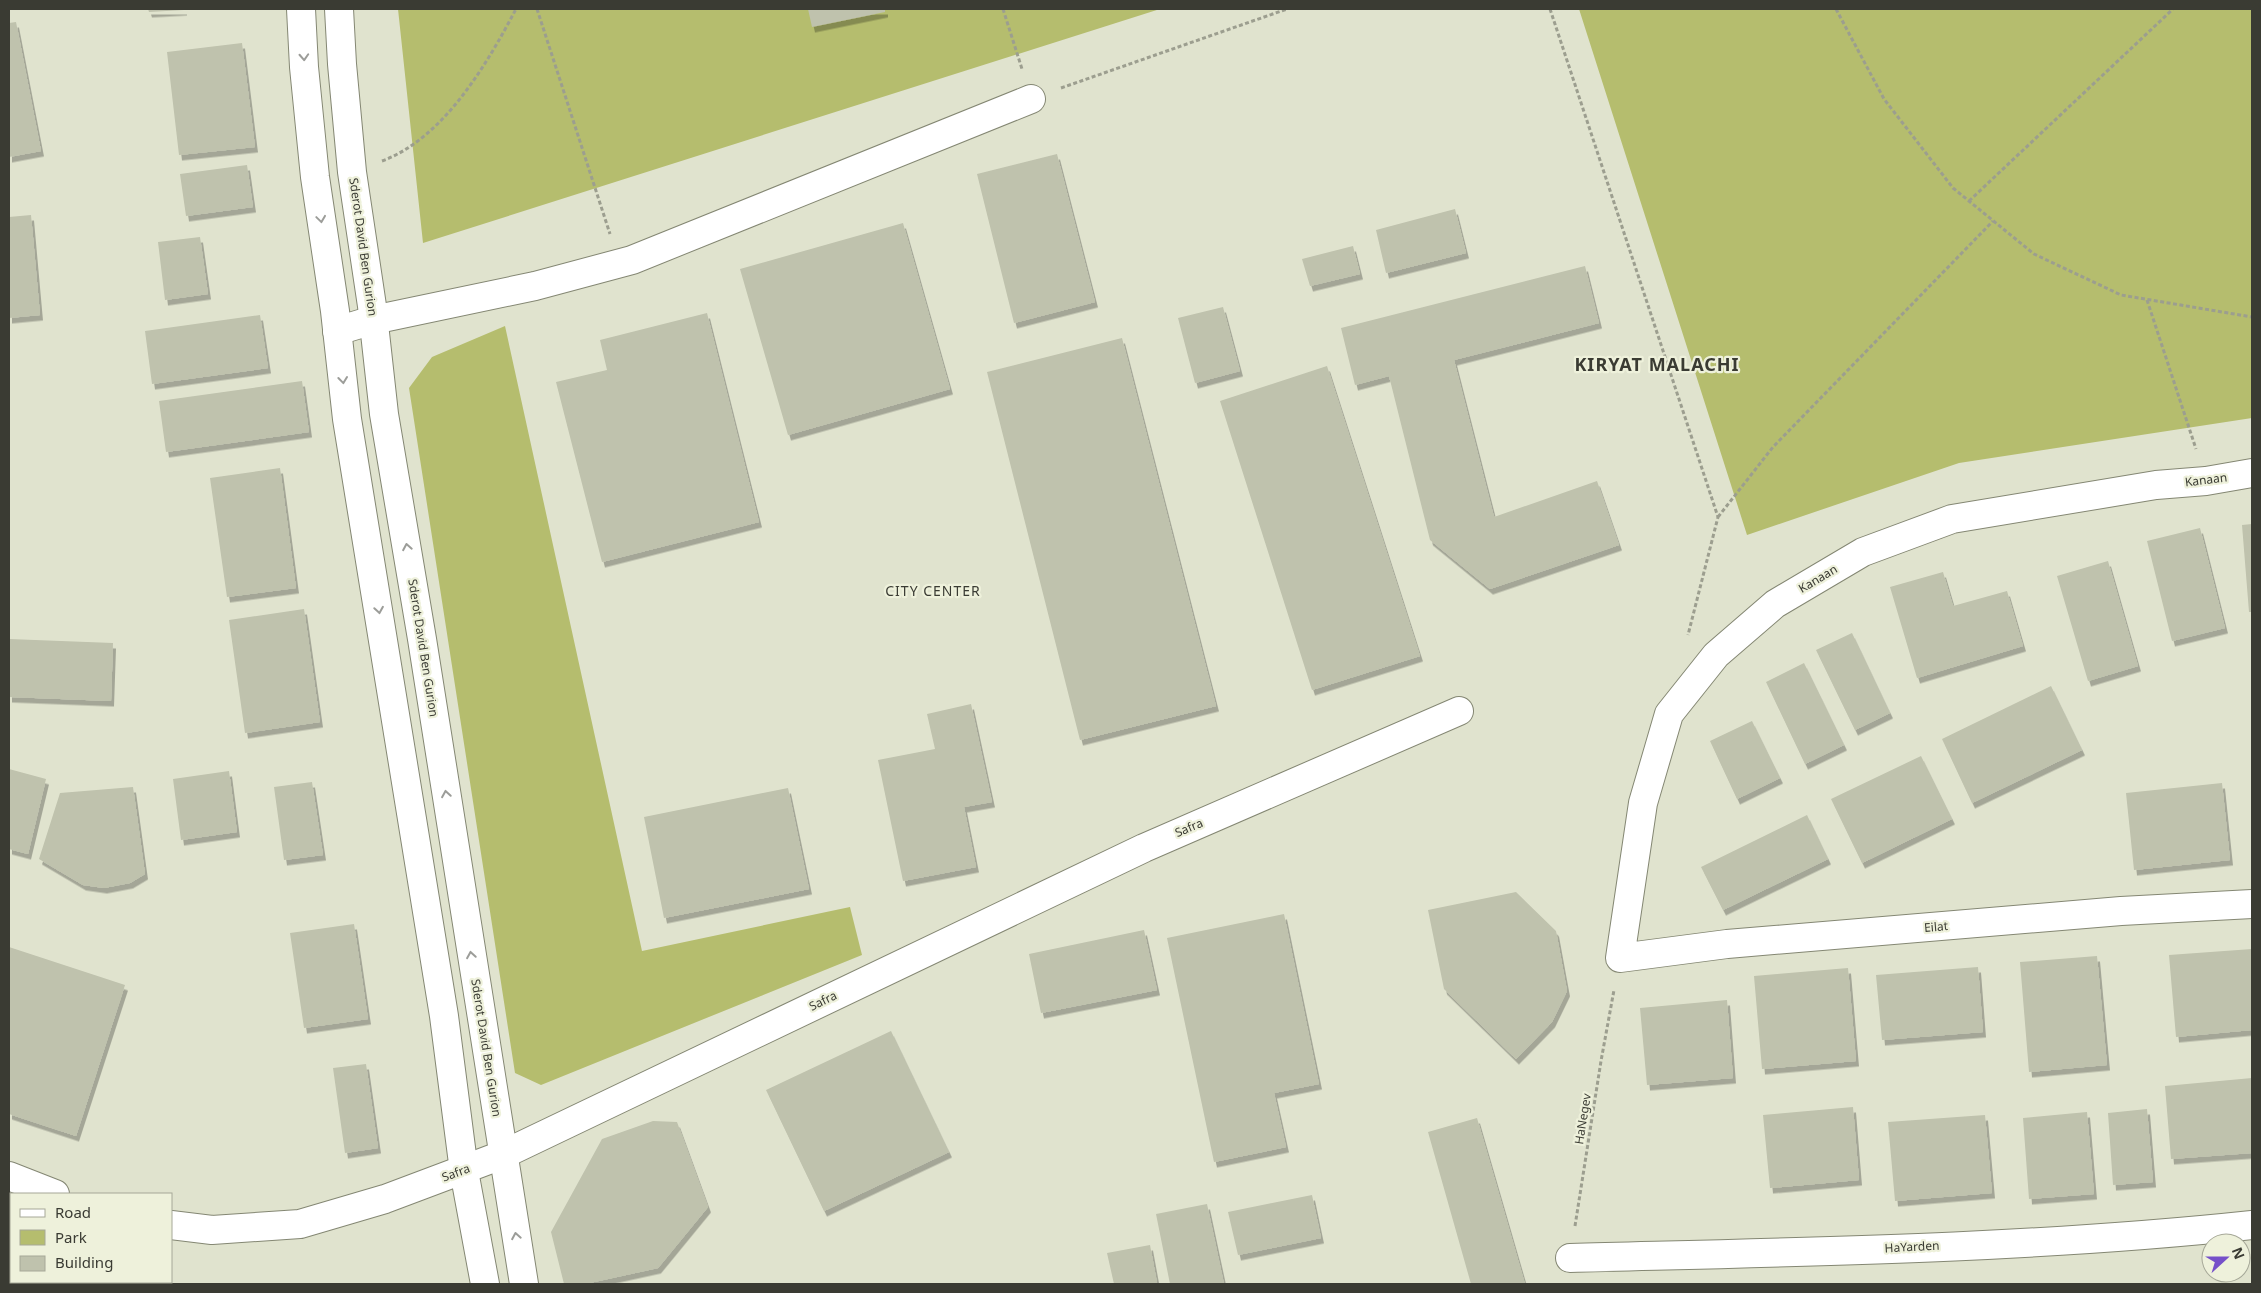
<svg xmlns="http://www.w3.org/2000/svg" width="2261" height="1293" font-family="'Noto Sans',sans-serif">
<style>
.green{fill:#b5bd6e}
.building{fill:#bfc2ad;filter:url(#shadow)}
.lines{fill:none;stroke-linecap:round;stroke-linejoin:round}
.street-casing{stroke:#848773;stroke-width:30}
.secondary-casing{stroke:#848773;stroke-width:30}
.path{stroke:#9c9e8f;stroke-width:3;stroke-dasharray:4 2.5;stroke-linecap:butt}
.street{stroke:#fff;stroke-width:28}
.secondary{stroke:#fff;stroke-width:28}
.oneway{stroke:#9c9d99}
.labels{text-anchor:middle;stroke-width:4.5;stroke-linejoin:round;paint-order:stroke}
.street-label{font-size:12px;fill:#3a3b33;stroke:#eef1db}
.neighbourhood-label{font-size:14px;letter-spacing:1px;fill:#3a3b33;stroke:#eef1db}
.district-label{font-size:18px;font-weight:bold;letter-spacing:1px;fill:#3a3b33;stroke:#eef1db}
</style>
<defs>
<filter id="shadow"><feDropShadow dx="3" dy="5.5" stdDeviation="0" flood-color="#0004"/></filter>
</defs>
<rect width="100%" height="100%" fill="#e0e3ce"/>
<path class="green" d="M398 9H1160L423 243Z
M1579 9H2252V418L1959 463 1747 535Z
M505 326 642 951 850 907 862 955 541 1085 515 1073 409 388 432 357Z"/>
<path class="building" d="M148 9H184V10L149 12Z
M808 9H885V12L812 27Z
M16 22 41 151 9 157V23Z
M242 43 255 147 179 155 167 52Z
M1057 154 1095 302 1014 323 977 174Z
M247 165 253 207 186 216 180 174Z
M1455 209 1466 253 1386 273 1376 230Z
M31 215 40 315 9 318V217Z
M903 223 950 389 788 435 740 269Z
M200 237 208 294 165 300 158 242Z
M1353 246 1360 274 1310 286 1302 259Z
M1585 266 1599 323 1454 360 1494 517 1597 481 1619 545 1490 589 1430 540 1389 376 1355 385 1341 328Z
M1223 307 1240 371 1195 383 1178 318Z
M707 313 759 522 602 562 556 382 607 370 600 340Z
M260 315 268 368 152 384 145 331Z
M1122 338 1216 706 1080 740 987 372Z
M1327 366 1420 656 1312 690 1220 401Z
M302 381 309 432 166 452 159 401Z
M280 468 296 588 227 597 210 478Z
M2252 524V612H2249L2242 525Z
M2200 528 2225 628 2172 641 2147 541Z
M2108 561 2138 666 2088 681 2057 576Z
M1943 572 1953 606 2007 591 2023 646 1917 678 1890 587Z
M304 609 320 722 245 733 229 620Z
M1852 633 1890 713 1855 730 1816 650Z
M9 639 113 643 111 701 9 697Z
M1804 663 1844 745 1805 764 1766 682Z
M2051 686 2082 750 1972 803 1942 739Z
M971 704 992 802 964 807 976 867 903 881 878 760 935 749 927 714Z
M1752 721 1780 778 1737 799 1710 741Z
M1921 756 1952 819 1862 863 1831 799Z
M9 769 46 779 28 854 9 849Z
M229 771 237 832 181 840 173 779Z
M312 782 323 855 284 860 274 787Z
M2222 783 2230 860 2134 870 2126 793Z
M133 787 145 874 130 883 104 888 83 885 39 859 60 793Z
M788 788 809 889 664 918 644 817Z
M1807 815 1828 859 1723 910 1701 867Z
M1516 892 1556 931 1567 991 1552 1022 1516 1059 1444 989 1428 910Z
M1284 914 1319 1084 1274 1093 1286 1147 1214 1162 1167 938Z
M354 924 368 1019 304 1028 290 933Z
M1144 930 1157 990 1041 1013 1029 954Z
M9 947 125 985 76 1136 9 1114Z
M2252 949V1030L2176 1037 2169 955Z
M2097 956 2107 1065 2029 1072 2020 962Z
M1978 967 1983 1032 1882 1040 1876 975Z
M1848 968 1856 1061 1762 1069 1754 976Z
M1727 1000 1733 1078 1647 1085 1640 1008Z
M891 1031 949 1152 824 1211 766 1090Z
M366 1064 378 1148 345 1153 333 1068Z
M2252 1078V1153L2171 1159 2165 1086Z
M1853 1107 1859 1180 1770 1188 1763 1115Z
M2147 1109 2153 1182 2113 1185 2108 1113Z
M2087 1112 2094 1194 2029 1199 2023 1118Z
M1985 1115 1992 1193 1895 1201 1888 1122Z
M1477 1118 1525 1284H1471L1428 1132Z
M653 1121 677 1122 708 1207 658 1268 585 1284H564L551 1232 602 1139Z
M1312 1195 1321 1238 1238 1255 1228 1212Z
M1207 1204 1224 1284H1170L1156 1214Z
M1150 1245 1157 1283 1114 1284 1107 1253Z"/>
<g class="lines">
<defs>
<path id="street" d="M337 331 373 320 535 286 632 260 1031 99
M2252 473 2206 481 2156 485 1952 519 1863 552 1775 604 1716 655 1669 714 1643 803 1620 958 1727 944 2121 911 2252 904
M9 1176 55 1194
M171 1225 212 1230 300 1224 385 1199 502 1155 1144 848 1459 711
M1570 1258C1798 1252 2026 1249 2252 1225"/>
<path id="secondary" d="M301 9 304 67 315 177 335 311 347 419 444 1016 464 1171 485 1284
M339 9 342 64 352 172 372 306 384 414 422 639 524 1284"/>
</defs>
<use href="#street" class="street-casing"/>
<use href="#secondary" class="secondary-casing"/>
<path class="path" d="M537 9 610 234
M1003 9 1022 69
M1550 9 1718 517 1688 635
M1836 9 1884 99 1953 188 2034 254 2121 295 2252 317
M1061 88 1287 9
M382 161C444 138 487 64 516 9
M1969 201 2173 9
M2147 300 2196 449
M1718 517 1773 447 1993 221
M1575 1226 1601 1061 1614 990"/>
<use href="#street" class="street"/>
<use href="#secondary" class="secondary"/>
</g>
<defs><path id="oneway-chevron" d="M-2-3.5L2.5 0L-2 3.5" fill="none" stroke-width="1.6" stroke-linecap="round" stroke-linejoin="round" transform="scale(1.25)"/></defs>
<g class="oneway">
<use href="#oneway-chevron" transform="translate(304 57) rotate(87)"/>
<use href="#oneway-chevron" transform="translate(321 219) rotate(82)"/>
<use href="#oneway-chevron" transform="translate(343 380) rotate(83)"/>
<use href="#oneway-chevron" transform="translate(407 547) rotate(-100)"/>
<use href="#oneway-chevron" transform="translate(379 610) rotate(81)"/>
<use href="#oneway-chevron" transform="translate(446 794) rotate(-99)"/>
<use href="#oneway-chevron" transform="translate(471 955) rotate(-99)"/>
<use href="#oneway-chevron" transform="translate(516 1236) rotate(-100)"/>
</g>
<g class="labels">
<g class="street-label">
<text transform="translate(363 247) rotate(82)" y="4">Sderot David Ben Gurion</text>
<text transform="translate(2206 480) rotate(-7)" y="4">Kanaan</text>
<text transform="translate(1818 579) rotate(-31)" y="4">Kanaan</text>
<text transform="translate(423 648) rotate(81)" y="4">Sderot David Ben Gurion</text>
<text transform="translate(1189 828) rotate(-23)" y="4">Safra</text>
<text transform="translate(1936 927) rotate(-5)" y="4">Eilat</text>
<text transform="translate(823 1001) rotate(-26)" y="4">Safra</text>
<text transform="translate(486 1048) rotate(81)" y="4">Sderot David Ben Gurion</text>
<text transform="translate(1583 1119) rotate(-81)" y="4">HaNegev</text>
<text transform="translate(456 1173) rotate(-20)" y="4">Safra</text>
<text transform="translate(1912 1247) rotate(-3)" y="4">HaYarden</text>
</g>
<g class="neighbourhood-label">
<text x="933" y="596">CITY CENTER</text>
</g>
<g class="district-label">
<text x="1657" y="371">KIRYAT MALACHI</text>
</g>
</g>
<rect width="2261" height="1293" fill="none" stroke="#3a3b33" stroke-width="20"/>
<rect x="10" y="1193" width="162" height="90" fill="#eef1db" stroke="#a6a898"/>
<rect x="20" y="1209" width="25" height="8" fill="#ffffff" stroke="#a6a898"/>
<text x="55" y="1218" font-size="15" fill="#3a3b33">Road</text>
<rect x="20" y="1230" width="25" height="15" fill="#b5bd6e" stroke="#a6a898"/>
<text x="55" y="1243" font-size="15" fill="#3a3b33">Park</text>
<rect x="20" y="1256" width="25" height="15" fill="#bfc2ad" stroke="#a6a898"/>
<text x="55" y="1268" font-size="15" fill="#3a3b33">Building</text>
<g transform="translate(2226 1258) rotate(69)"><circle r="24" fill="#eef1db" stroke="#a6a898"/>
<path d="M0-4L9 19L0 12L-9 19Z" fill="#7550c9"/>
<text y="-8" font-size="14" font-weight="bold" text-anchor="middle" fill="#3a3b33">N</text>
</g>
</svg>
